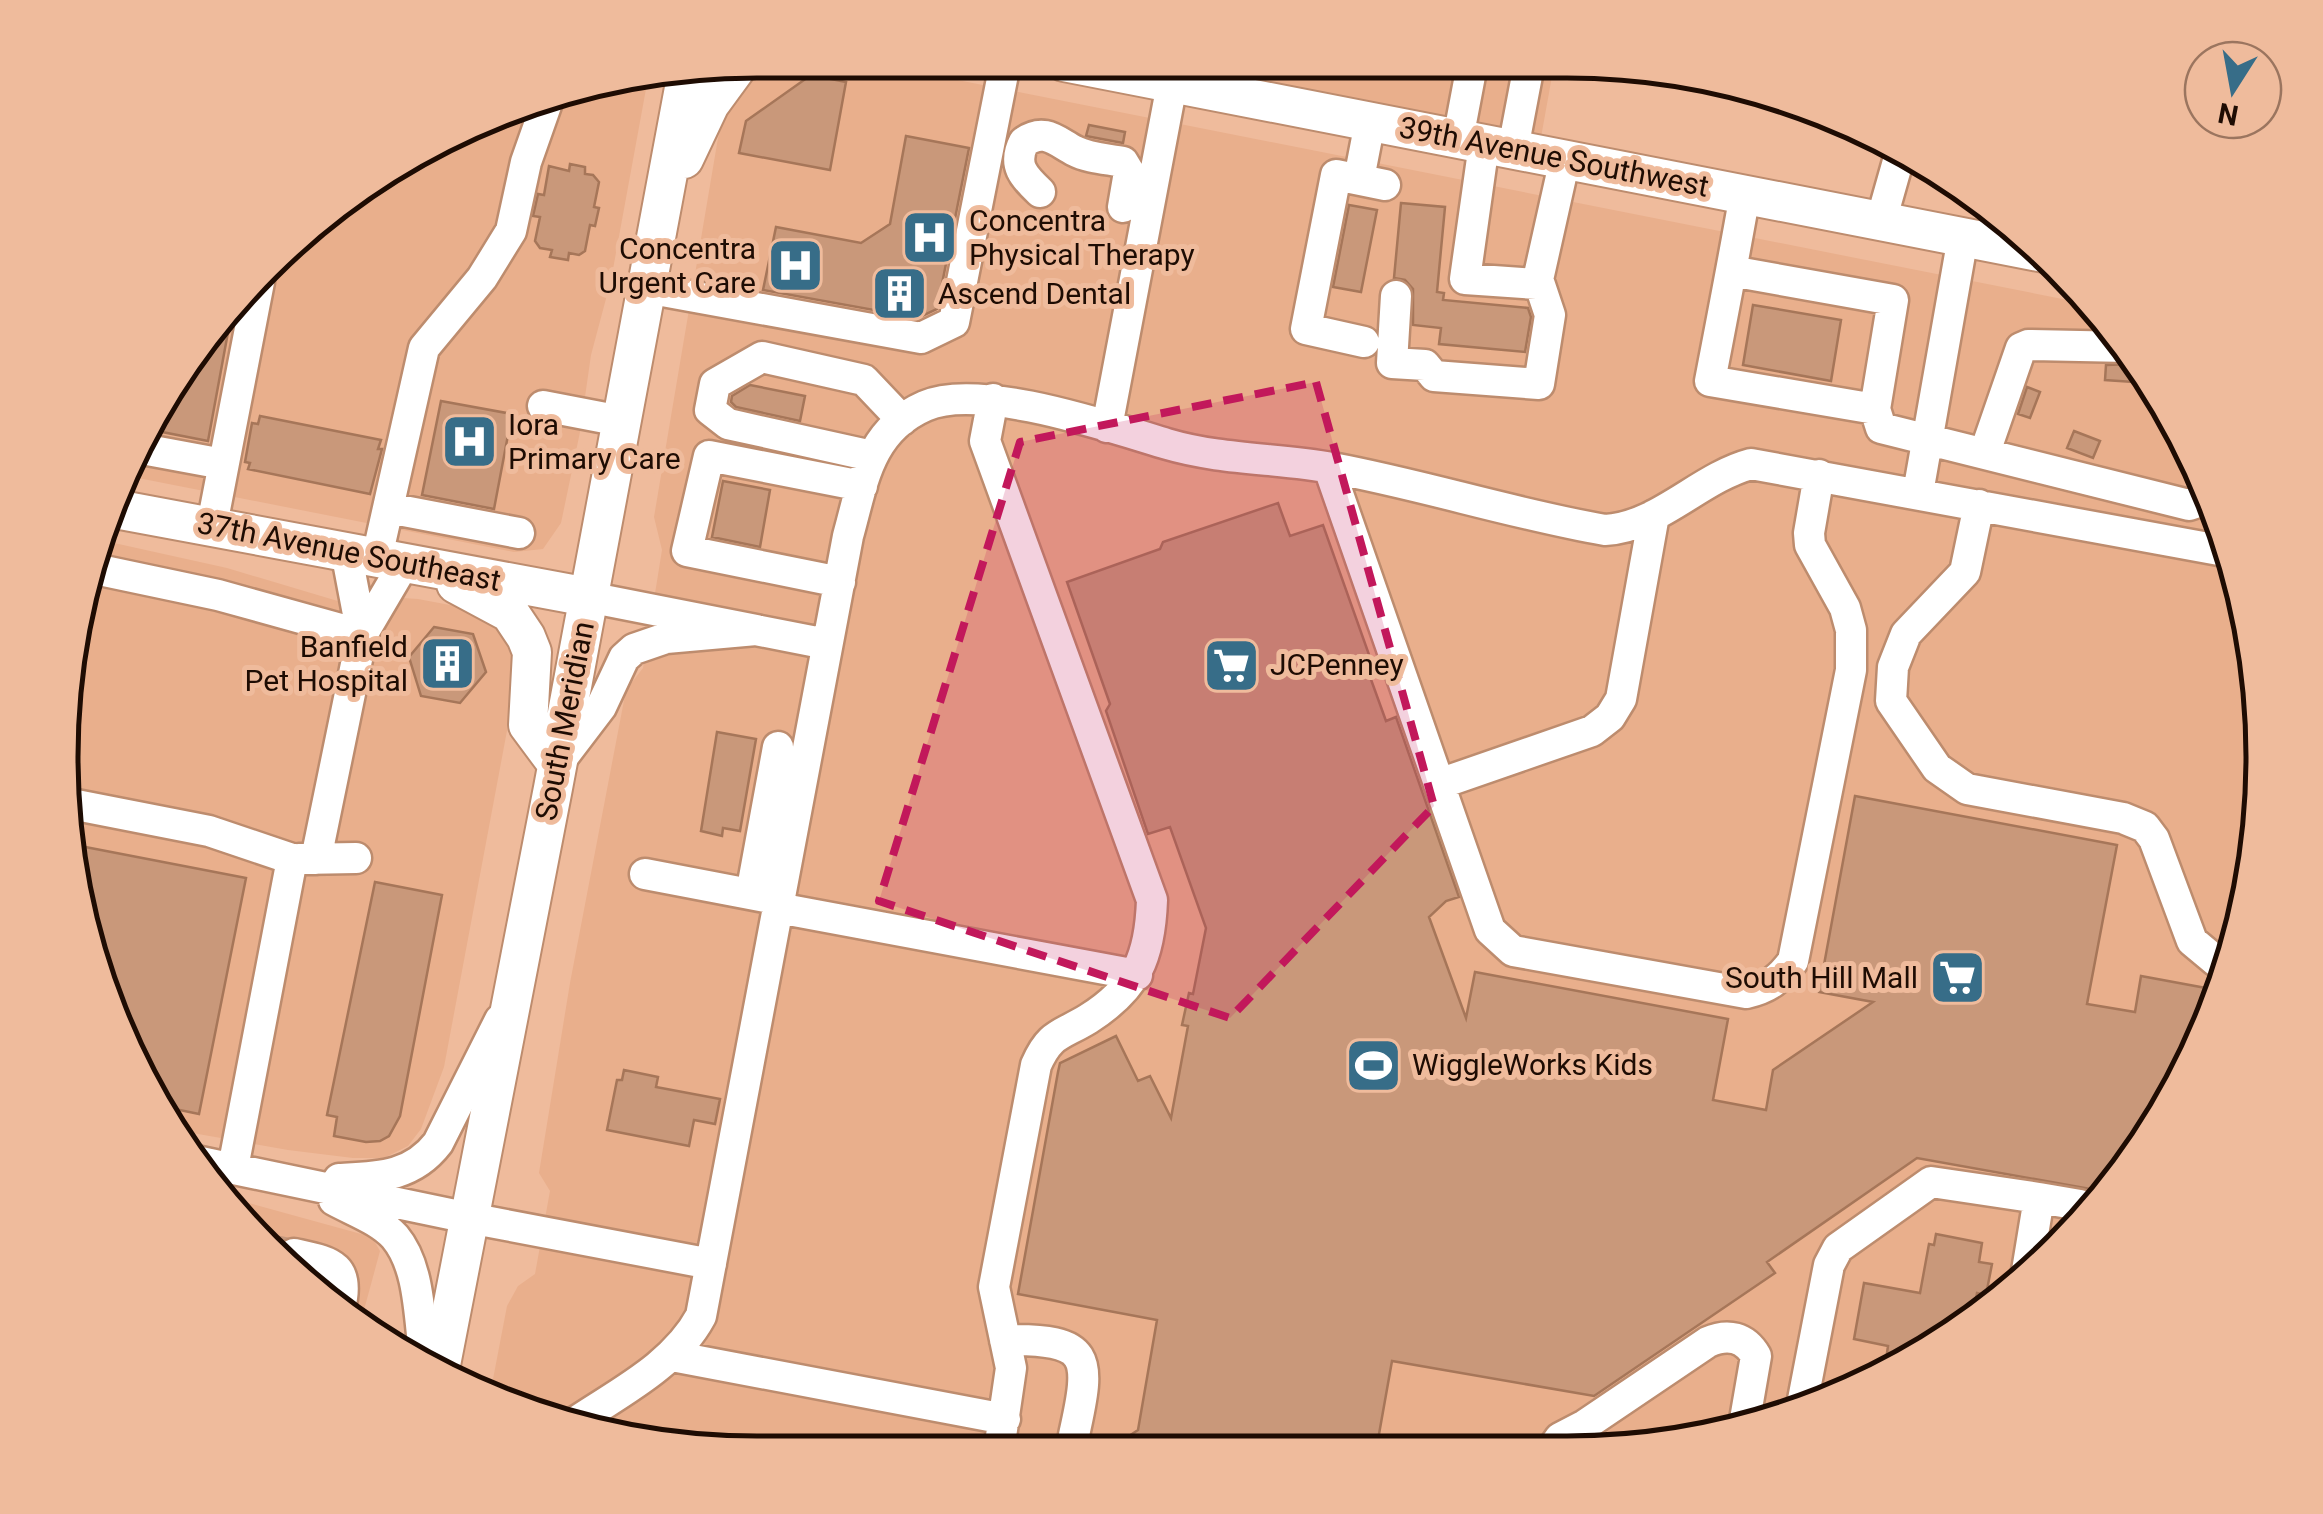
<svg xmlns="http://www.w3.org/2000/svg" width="2323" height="1514" font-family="Roboto,sans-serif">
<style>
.built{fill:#e9af8c}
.building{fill:#c9987a;stroke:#a67659;stroke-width:2.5}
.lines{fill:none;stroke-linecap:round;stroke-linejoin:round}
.minor-tunnel{stroke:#c5987d;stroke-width:30;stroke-dasharray:30 15;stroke-linecap:butt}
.minor-casing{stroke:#bd8c6e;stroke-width:35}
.major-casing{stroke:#bd8c6e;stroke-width:42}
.minor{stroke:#fff;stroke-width:30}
.major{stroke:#fff;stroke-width:38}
.marked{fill:#c2185b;fill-opacity:0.2;stroke:#c2185b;stroke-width:8;stroke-dasharray:20 12;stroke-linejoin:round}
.labels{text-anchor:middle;stroke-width:10;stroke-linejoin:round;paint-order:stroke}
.street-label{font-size:30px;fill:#1e0c03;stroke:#efbb9c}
.poi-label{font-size:30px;fill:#1e0c03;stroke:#efbb9c;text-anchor:start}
.rim{fill:none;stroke:#1e0c03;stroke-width:5}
</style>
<rect width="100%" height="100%" fill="#efbb9c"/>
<path class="built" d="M780 60 862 61 2093 305 2119 332 2191 448 2239 576 2261 711 2257 847 2226 980 2170 1105 2090 1216 1991 1310 1874 1382 1746 1430 1611 1453 667 1448 489 1400 507 1306 518 1286 535 1274 550 1191 539 1173 570 983 626 690 643 668 662 550 654 517 718 138 726 111 741 87 760 70Z
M1062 62 1554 65 1538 154Z
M648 78 611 280 591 355 580 432 561 523 543 549 514 552 128 476 204 333 369 178 534 97Z
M96 539 227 568 341 602 372 596 418 599 471 609 497 630 508 648 518 672 444 1067 421 1129 408 1146 384 1158H353L288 1150 170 1129 84 937 61 712Z
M223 1196 372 1237 380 1251 361 1321 298 1281Z"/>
<path class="building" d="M811 75 846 82 830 170 739 153 746 121Z
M1089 125 1125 132 1123 143 1086 136Z
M906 136 969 148 937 309 918 318 763 290 776 227 861 243 890 224Z
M570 164 585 167V174L593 175 599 182 594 207 599 208 595 226 590 225 585 251 579 255 569 253 568 260 550 257 552 250 540 248 535 241 540 217 533 216 538 194 544 195 549 166 569 171Z
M1401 203 1445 207 1437 292 1444 293 1443 300 1528 308 1531 317 1525 352 1439 344 1441 328 1413 325V289L1405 280 1394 278Z
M1349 205 1377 210 1361 292 1333 287Z
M233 305 208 441 152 430 204 333Z
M1753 305 1841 320 1831 381 1743 365Z
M2134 364 2133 382 2105 380 2106 365Z
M750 385 805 396 800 421 736 407 731 402 732 396Z
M2027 387 2040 392 2030 418 2018 414Z
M441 401 512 414 494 509 422 495Z
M260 416 381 440 378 449H382L370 494 248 469 250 463 245 462 252 423 258 424Z
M2074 431 2100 441 2093 458 2067 448Z
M723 481 770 490 760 547 712 537Z
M1278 503 1290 536 1323 525 1373 666 1369 674 1386 721 1396 717 1459 897 1446 901 1429 917 1466 1018 1475 972 1728 1019 1713 1100 1766 1110 1773 1070 1873 1002 1819 992 1855 796 2117 845 2087 1004 2135 1012 2141 976 2222 991 2170 1105 2107 1192 1917 1158 1767 1262 1775 1273 1594 1396 1392 1361 1376 1451 1108 1450 1138 1430 1157 1320 1018 1294 1058 1072 1060 1063 1116 1036 1138 1081 1150 1076 1171 1118 1188 1026 1182 1025 1189 993 1193 994 1206 928 1170 827 1148 834 1106 711 1110 704 1067 582 1160 549 1163 542Z
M434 627 473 634 486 672 460 703 421 696 409 657Z
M717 732 756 739 740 831 723 828 722 836 701 831Z
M75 845 246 878 199 1114 160 1106 84 937Z
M375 882 442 895 400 1116 389 1136 380 1141 366 1142 334 1136 337 1117 327 1115Z
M624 1070 658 1077 656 1087 720 1099 715 1124 694 1120 689 1146 607 1130 617 1080H622Z
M1936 1234 1982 1243 1979 1262 1992 1264 1986 1295 1977 1293 1972 1322 1905 1363 1886 1360 1888 1346 1854 1339 1864 1283 1920 1293 1929 1244 1934 1245Z"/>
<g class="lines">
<path class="minor-tunnel" d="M269 1249 294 1254"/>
<defs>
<path id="minor" d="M1458 139 1472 65
M1484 144 1465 279 1537 284 1565 159
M1513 149 1529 65
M1359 179 1370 122
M1040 192C1024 177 1012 165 1024 142 1045 127 1057 142 1075 151 1088 158 1108 159 1123 162L1129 172 1123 207
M1881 221 1898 161 1905 152
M1731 271 1893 300 1875 409 1710 381C1722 319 1734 257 1745 194
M646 288 921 338 954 322 1004 69
M1396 296 1392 363 1425 365 1434 376 1539 384 1550 315 1538 279
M1364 342 1306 329 1336 175 1385 185
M993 399 985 441 1152 900C1150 957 1137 988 1088 1019 1060 1036 1050 1033 1036 1065L994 1287 1011 1368 999 1450
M543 406 621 421
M1875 409 1881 428 2189 505 2210 498
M1107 427 1176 63
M142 449 223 464
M1985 452 2021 348 2028 345 2128 347
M872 456 728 424 710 410 715 384 762 357 864 380 902 420
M1329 468 1490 930 1513 951 1746 993C1768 988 1780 979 1793 961L1851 670V630L1845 608 1810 545 1809 533 1819 475
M1918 493 1963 237
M1979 505 1965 572 1906 634 1893 667 1891 701 1937 768 1967 789 2123 818 2145 827 2154 839 2192 941 2216 961 2230 964
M388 508 519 533
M212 525 259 282
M377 557 424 348 482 278 511 231 526 162 550 94
M90 568 218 595 362 635 346 551
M840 582 687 551 709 456 862 486
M588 597 827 644
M559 762 601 707 624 658 634 649 666 638 756 630
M1439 784 1592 731 1610 717 1621 699 1654 515
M71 804 209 831 292 859 233 1168
M299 859 356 858
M316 859 362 635 405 562
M645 874 770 898
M751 894 778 747
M778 908 1137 975
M191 1160 469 1218 711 1264
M339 1179C378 1177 412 1177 438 1143L500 1020
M2039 1198 2080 1205 2092 1214
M334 1200C354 1211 380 1220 395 1237 421 1268 419 1322 425 1360
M294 1254C330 1262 351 1264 340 1308
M1005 1340C1091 1339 1092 1355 1074 1435
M672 1356 1005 1419
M1801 1410 1829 1265 1838 1248 1931 1182 2039 1198 2026 1277
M574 1423C620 1392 674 1366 701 1316L848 536C863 483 868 431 925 406 979 382 1110 427 1167 444 1221 460 1278 458 1332 468 1424 485 1513 514 1605 530 1659 527 1699 478 1751 464L2230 552
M1550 1452 1560 1438 1585 1425 1708 1342C1728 1333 1745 1337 1756 1356L1743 1431"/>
<path id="major" d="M1064 62 2044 253
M684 159 710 104 740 63
M110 508 588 597
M456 584 510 613 526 637 532 652 528 725 557 764
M440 1370 553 788 687 72"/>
</defs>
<use href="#minor" class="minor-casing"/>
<use href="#major" class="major-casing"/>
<use href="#minor" class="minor"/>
<use href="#major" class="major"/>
</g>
<path class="marked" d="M1316 382 1434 806 1230 1018 879 901 1020 442Z"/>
<defs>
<symbol id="hospital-square" viewBox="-11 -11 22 22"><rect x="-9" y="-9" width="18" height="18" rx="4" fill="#376d88" stroke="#efbb9c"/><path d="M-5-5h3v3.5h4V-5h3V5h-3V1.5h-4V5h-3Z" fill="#fff"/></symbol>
<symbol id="building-square" viewBox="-11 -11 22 22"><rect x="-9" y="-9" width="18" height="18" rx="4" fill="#376d88" stroke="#efbb9c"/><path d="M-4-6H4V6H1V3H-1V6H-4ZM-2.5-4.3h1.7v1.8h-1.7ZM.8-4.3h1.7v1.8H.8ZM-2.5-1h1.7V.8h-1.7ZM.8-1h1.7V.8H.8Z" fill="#fff"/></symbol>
<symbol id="supermarket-square" viewBox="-11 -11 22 22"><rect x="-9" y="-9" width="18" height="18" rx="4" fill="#376d88" stroke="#efbb9c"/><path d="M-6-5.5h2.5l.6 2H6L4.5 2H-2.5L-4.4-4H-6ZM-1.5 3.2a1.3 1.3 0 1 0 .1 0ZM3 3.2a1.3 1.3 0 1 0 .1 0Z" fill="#fff"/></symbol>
<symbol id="stadium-square" viewBox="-11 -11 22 22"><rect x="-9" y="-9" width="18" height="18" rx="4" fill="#376d88" stroke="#efbb9c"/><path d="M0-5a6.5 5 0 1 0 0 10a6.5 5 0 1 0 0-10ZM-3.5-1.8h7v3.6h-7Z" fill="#fff"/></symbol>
</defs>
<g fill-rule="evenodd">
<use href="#hospital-square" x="898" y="206" width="63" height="63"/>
<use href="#hospital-square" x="764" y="234" width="63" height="63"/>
<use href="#building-square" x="868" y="262" width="63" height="63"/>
<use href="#hospital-square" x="438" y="410" width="63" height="63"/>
<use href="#building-square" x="416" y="632" width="63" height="63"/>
<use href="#supermarket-square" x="1200" y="634" width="63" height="63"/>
<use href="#supermarket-square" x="1926" y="946" width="63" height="63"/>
<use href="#stadium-square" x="1342" y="1034" width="63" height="63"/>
</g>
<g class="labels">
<g class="street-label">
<text transform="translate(1554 157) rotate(11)" y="10">39th Avenue Southwest</text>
<text transform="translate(349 552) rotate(11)" y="10">37th Avenue Southeast</text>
<text transform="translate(565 721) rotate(-79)" y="10">South Meridian</text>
</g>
<g class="poi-label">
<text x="969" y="231">Concentra<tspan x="969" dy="34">Physical Therapy</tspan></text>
<text x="756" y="259" text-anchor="end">Concentra<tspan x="756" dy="34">Urgent Care</tspan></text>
<text x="938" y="304">Ascend Dental</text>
<text x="508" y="435">Iora<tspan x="508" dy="34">Primary Care</tspan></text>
<text x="408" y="657" text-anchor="end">Banfield<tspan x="408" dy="34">Pet Hospital</tspan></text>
<text x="1270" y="675">JCPenney</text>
<text x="1918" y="988" text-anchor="end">South Hill Mall</text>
<text x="1412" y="1075">WiggleWorks Kids</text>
</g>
</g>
<path d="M0 0H2323V1514H0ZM757 78H1567A679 679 0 0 1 2246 757V757A679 679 0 0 1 1567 1436H757A679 679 0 0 1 78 757V757A679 679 0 0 1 757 78Z" fill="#efbb9c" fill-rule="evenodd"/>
<path class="rim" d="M757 78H1567A679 679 0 0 1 2246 757V757A679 679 0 0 1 1567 1436H757A679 679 0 0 1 78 757V757A679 679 0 0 1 757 78Z"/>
<g transform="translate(2233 90) rotate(191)"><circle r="48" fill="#efbb9c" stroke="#9b755f" stroke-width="2.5"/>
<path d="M0-8L18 38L0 25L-18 38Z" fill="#376d88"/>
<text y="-15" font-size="28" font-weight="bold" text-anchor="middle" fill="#1e0c03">N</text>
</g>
</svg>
